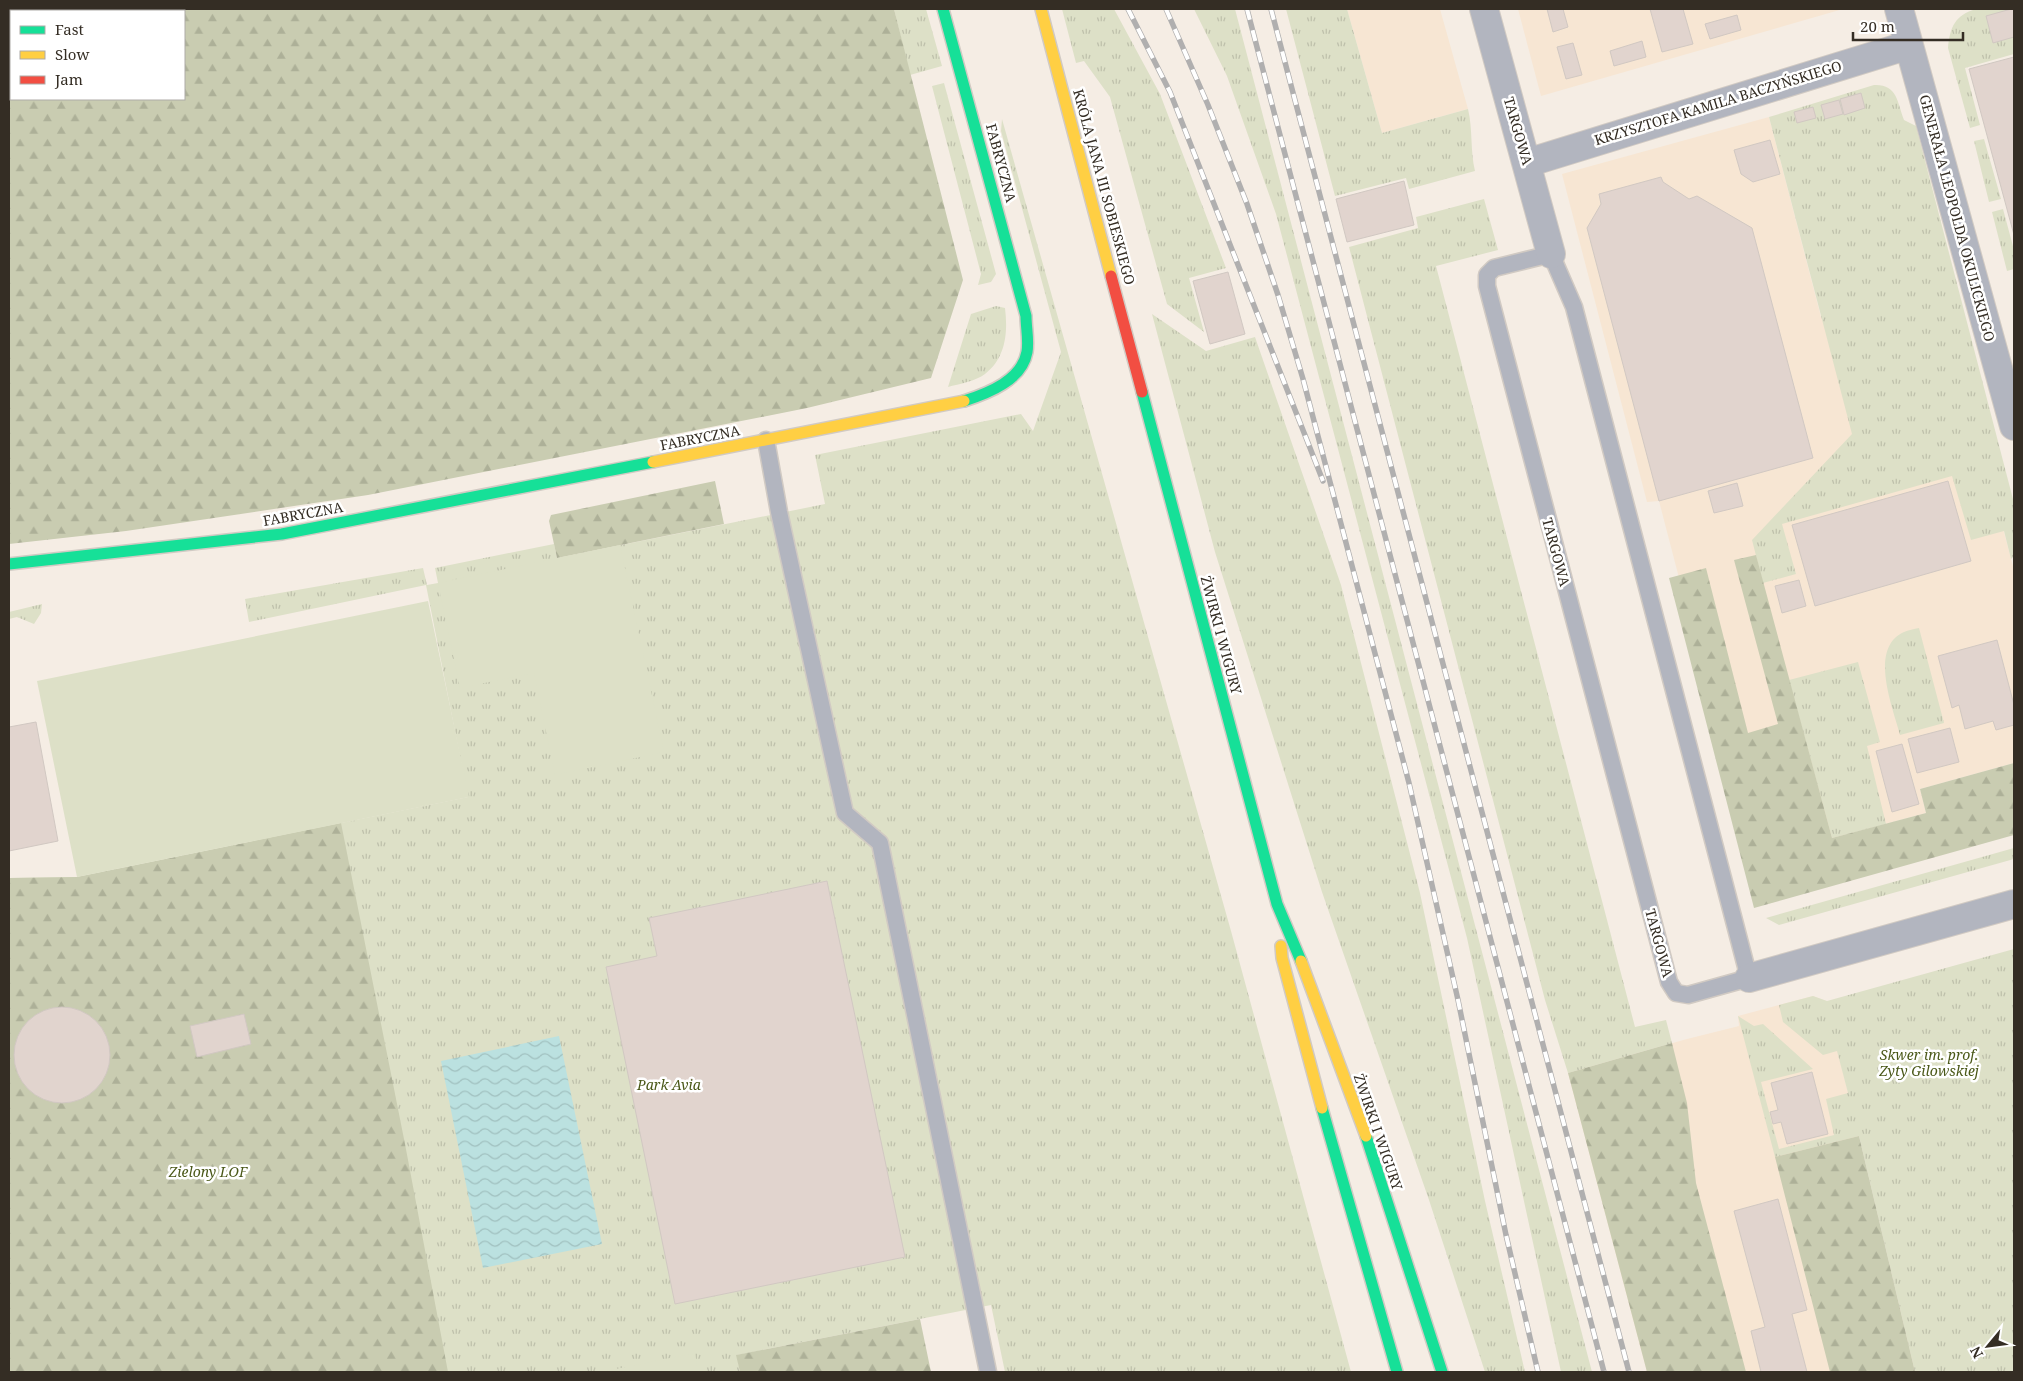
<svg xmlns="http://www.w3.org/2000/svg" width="2023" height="1381" font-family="'Noto Serif',serif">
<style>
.built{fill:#f7e6d3}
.grass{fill:url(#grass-tufts)}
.forest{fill:url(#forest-firs);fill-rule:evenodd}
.garden{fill:#dde0c7}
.water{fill:url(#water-waves)}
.building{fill:#e1d4ce;stroke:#d1c8c2}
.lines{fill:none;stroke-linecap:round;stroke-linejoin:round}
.lane-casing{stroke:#d1cac3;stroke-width:19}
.street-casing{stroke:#d1cac3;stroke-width:30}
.fast-casing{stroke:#d1cac3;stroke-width:14}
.slow-casing{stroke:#d1cac3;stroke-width:14}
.jam-casing{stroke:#d1cac3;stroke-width:14}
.lane{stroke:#b2b5bf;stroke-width:16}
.street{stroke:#b2b5bf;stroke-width:28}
.fast{stroke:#16e098;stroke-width:11}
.slow{stroke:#ffcf43;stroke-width:11}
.jam{stroke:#f24e42;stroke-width:11}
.rail-casing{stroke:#b0afaf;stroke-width:5.5}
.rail{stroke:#fff;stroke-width:4;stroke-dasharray:11;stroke-linecap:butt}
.labels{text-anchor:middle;stroke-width:5;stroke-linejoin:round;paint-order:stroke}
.street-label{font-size:14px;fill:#342d24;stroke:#fff}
.park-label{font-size:14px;font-style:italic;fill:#4a5818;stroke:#fff}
</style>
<defs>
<pattern id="grass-tufts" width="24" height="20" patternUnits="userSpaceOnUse" patternTransform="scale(1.25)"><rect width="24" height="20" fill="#dde0c7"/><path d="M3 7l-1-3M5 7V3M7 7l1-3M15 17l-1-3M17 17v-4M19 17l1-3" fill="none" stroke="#bec0ab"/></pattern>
<pattern id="forest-firs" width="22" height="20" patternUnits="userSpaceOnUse" patternTransform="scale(1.25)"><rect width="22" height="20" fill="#c9ccb1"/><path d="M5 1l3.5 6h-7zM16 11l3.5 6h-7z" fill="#adb098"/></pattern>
<pattern id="water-waves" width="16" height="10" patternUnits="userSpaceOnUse" patternTransform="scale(1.25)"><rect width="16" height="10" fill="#bbe1e0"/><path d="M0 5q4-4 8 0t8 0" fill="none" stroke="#a1c1c0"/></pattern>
</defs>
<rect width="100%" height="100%" fill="#f5ede4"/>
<path class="built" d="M1347 9H1440L1468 109 1382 133Z
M1518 9H1843L1541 96Z
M1769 117 1821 317 1969 400 2014 570V763L1920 789 1926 813 1832 838 1734 789 1659 501 1647 502 1562 174Z
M1813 996 1826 1001 1915 1372H1647L1568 1073 1687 1039 1739 1026 1738 1016Z"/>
<path class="grass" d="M894 9H926L942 66 910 75Z
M1062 9H1114L1160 94 1226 268 1189 278 1204 332 1167 304 1110 97 1084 61 1076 63Z
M1194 9H1235L1592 1372H1561L1467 938 1276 214 1227 76Z
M1286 9H1347L1382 133 1468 109C1473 130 1470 151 1475 171L1409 189 1406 178 1335 196Z
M1976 9H2014V54L1965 68 1980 125 1970 128 1948 48C1950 27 1955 15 1976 9Z
M944 83 996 274 991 282 978 285 981 274 932 86Z
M1874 85C1897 84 1897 101 1904 120L1916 126 2014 503V556L2011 559 2004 531 1971 540 1952 476 1782 524 1796 574 1763 583 1752 540 1852 434 1769 117Z
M1002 119 1231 931 1351 1372H1005L991 1305 737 1355 740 1372H9V878L77 877 468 797 426 585 249 622 245 599 423 568 427 585 438 583 435 568 554 544 557 558 825 504 815 455 1021 414 1033 431 1061 352 1001 131Z
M1984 139 2001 199 1989 202 1974 141Z
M1484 199 1498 250 1436 266 1635 1027 1666 1020 1672 1043 1568 1073 1545 1000 1349 247 1418 228 1416 217Z
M2003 209 2014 250V269L2007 271 1992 212Z
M996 306 1005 308C1008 332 1006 358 985 374 976 381 959 384 948 387L971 314Z
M1152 314 1206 351 1255 337 1341 585 1420 893 1485 1201 1525 1372H1485L1429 1200 1322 892 1215 552Z
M42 604 41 613 34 624 17 617 9 619V612Z
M1919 628 1944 723 1900 735C1893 708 1868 648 1904 632 1908 630 1914 629 1919 628Z
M1858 662 1880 742 1867 746 1886 824 1832 838 1789 680Z
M2014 848V859L1779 925 1766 918Z
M2014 949V1372H1915L1859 1136 1775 1157 1738 1016 1754 1026 1763 1024 1813 1069 1761 1082 1779 1149 1834 1135 1826 1099 1848 1093 1837 1051 1823 1055 1783 1022 1779 1005 1813 996 1827 1001Z"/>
<path class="forest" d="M9 9H894L963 280 931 378 807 408 368 495 126 531 9 544ZM11 11H184V99H11Z
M715 481 724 524 557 558 549 521 551 515Z
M1756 555 1832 838 1926 813 1920 789 2014 763V835L1754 908 1669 578 1706 568 1748 733 1778 724 1734 560Z
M341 823 405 1144 448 1372H9V878L77 877Z
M1672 1043 1687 1103 1696 1183 1746 1372H1647L1568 1073Z
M1859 1136 1915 1372H1830L1775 1157Z
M920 1319 931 1372H740L736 1355Z"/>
<path class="garden" d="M620 545 664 752 555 775 534 673 460 688 438 583Z
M428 601 469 797 77 877 37 681Z
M695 1353 698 1372H601Z"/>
<path class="water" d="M559 1036 602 1244 483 1268 441 1061Z"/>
<path class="building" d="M1547 9H1563L1568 27 1553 32Z
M1650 9H1683L1693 44 1662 52Z
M2011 9H2014V37L1993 43 1986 16Z
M1737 15 1741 30 1710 39 1705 24Z
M1642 41 1646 57 1614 66 1610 51Z
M1573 43 1582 75 1566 79 1557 47Z
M2014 57V235L1969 69Z
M1861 93 1865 108 1844 115 1840 99Z
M1839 100 1843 114 1825 119 1821 105Z
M1813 107 1816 118 1797 123 1794 112Z
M1770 140 1780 174 1753 182 1741 174 1734 150Z
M1661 177 1663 182 1689 199 1697 196 1752 228 1813 458 1659 501 1587 228 1601 204 1599 194Z
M1404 181 1414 225 1347 242 1336 199Z
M1228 272 1245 334 1210 344 1193 281Z
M1948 481 1971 561 1815 606 1792 525Z
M1737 483 1743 506 1714 513 1708 491Z
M1799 580 1806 606 1782 613 1775 586Z
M1997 640 2014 705V725L1996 730 1993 721 1965 729 1959 705 1952 708 1938 656Z
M36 722 58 841 9 851V727Z
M1950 728 1959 762 1917 773 1908 739Z
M1902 744 1919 804 1892 812 1876 751Z
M827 881 905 1257 675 1304 606 967 657 956 649 918Z
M14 1055a48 48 0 1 1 96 0a48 48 0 1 1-96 0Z
M244 1014 251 1044 197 1057 190 1026Z
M1812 1072 1828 1134 1787 1144 1781 1122 1773 1124 1770 1112 1778 1110 1771 1083Z
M1778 1199 1807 1310 1792 1314 1807 1372H1761L1751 1331 1765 1327 1734 1211Z"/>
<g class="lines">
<defs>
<path id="lane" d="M1551 254 1574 307 1749 978 1688 995 1676 993 1669 982 1487 286V275L1494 268Z
M766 440 779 512 845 813 880 843 988 1372"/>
<path id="street" d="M1484 9 1551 254
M1899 9 2014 426
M1527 163 1909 45
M1749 978 2014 904"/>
<path id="fast" d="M943 9 1026 316C1026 328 1029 340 1027 352 1022 380 989 393 964 401
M1142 392 1277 904 1301 961
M9 564 282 534 653 462
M1322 1108 1397 1372
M1366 1136 1442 1372"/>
<path id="slow" d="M1041 9 1111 276
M653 462 964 401
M1281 946 1282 958 1322 1108
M1301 961 1366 1136"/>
<path id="jam" d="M1111 276 1142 392"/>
</defs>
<use href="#lane" class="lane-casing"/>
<use href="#street" class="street-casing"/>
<use href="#fast" class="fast-casing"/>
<use href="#slow" class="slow-casing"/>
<use href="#jam" class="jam-casing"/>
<use href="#lane" class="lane"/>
<use href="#street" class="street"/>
<use href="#fast" class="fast"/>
<use href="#slow" class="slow"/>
<use href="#jam" class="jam"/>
<defs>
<path id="rail" d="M1128 9 1170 92 1323 481
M1166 9 1208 105 1247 204 1278 295 1303 379 1409 783 1458 1000 1506 1235 1538 1372
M1247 9 1604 1372
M1271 9 1629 1372"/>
</defs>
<use href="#rail" class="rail-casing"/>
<use href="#rail" class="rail"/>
</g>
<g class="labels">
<g class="street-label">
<text transform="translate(1718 103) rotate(-17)" y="5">KRZYSZTOFA KAMILA BACZYŃSKIEGO</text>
<text transform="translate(1518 131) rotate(74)" y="5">TARGOWA</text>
<text transform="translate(1001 163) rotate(75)" y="5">FABRYCZNA</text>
<text transform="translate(1104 187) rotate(75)" y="5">KRÓLA JANA III SOBIESKIEGO</text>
<text transform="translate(1957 218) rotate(75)" y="5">GENERAŁA LEOPOLDA OKULICKIEGO</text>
<text transform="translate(700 438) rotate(-11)" y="5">FABRYCZNA</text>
<text transform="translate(303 514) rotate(-10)" y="5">FABRYCZNA</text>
<text transform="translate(1556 552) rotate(75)" y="5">TARGOWA</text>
<text transform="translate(1221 635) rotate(75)" y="5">ŻWIRKI I WIGURY</text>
<text transform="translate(1659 943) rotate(75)" y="5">TARGOWA</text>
<text transform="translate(1378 1132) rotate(71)" y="5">ŻWIRKI I WIGURY</text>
</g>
<g class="park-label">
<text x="1929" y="1060">Skwer im. prof.<tspan x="1929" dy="16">Zyty Gilowskiej</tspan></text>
<text x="669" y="1090">Park Avia</text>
<text x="208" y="1177">Zielony LOF</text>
</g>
</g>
<rect width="2023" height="1381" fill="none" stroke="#342d24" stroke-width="20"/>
<rect x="10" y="10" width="175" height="90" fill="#ffffff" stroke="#aeaba7"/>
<rect x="20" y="26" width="25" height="8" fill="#16e098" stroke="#aeaba7"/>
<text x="55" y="35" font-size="15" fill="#342d24">Fast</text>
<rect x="20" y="51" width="25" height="8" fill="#ffcf43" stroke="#aeaba7"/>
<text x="55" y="60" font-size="15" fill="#342d24">Slow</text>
<rect x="20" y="76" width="25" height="8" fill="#f24e42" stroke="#aeaba7"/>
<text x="55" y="85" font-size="15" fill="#342d24">Jam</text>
<g transform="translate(1988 1346) rotate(241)" stroke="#ffffff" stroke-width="4" paint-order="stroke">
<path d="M0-4L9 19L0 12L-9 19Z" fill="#342d24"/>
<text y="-8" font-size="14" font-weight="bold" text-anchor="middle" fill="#342d24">N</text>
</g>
<path d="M1853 32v8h110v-8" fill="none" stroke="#342d24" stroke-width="2.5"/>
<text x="1860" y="32" font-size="15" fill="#342d24" stroke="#ffffff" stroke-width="4" paint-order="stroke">20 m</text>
</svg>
